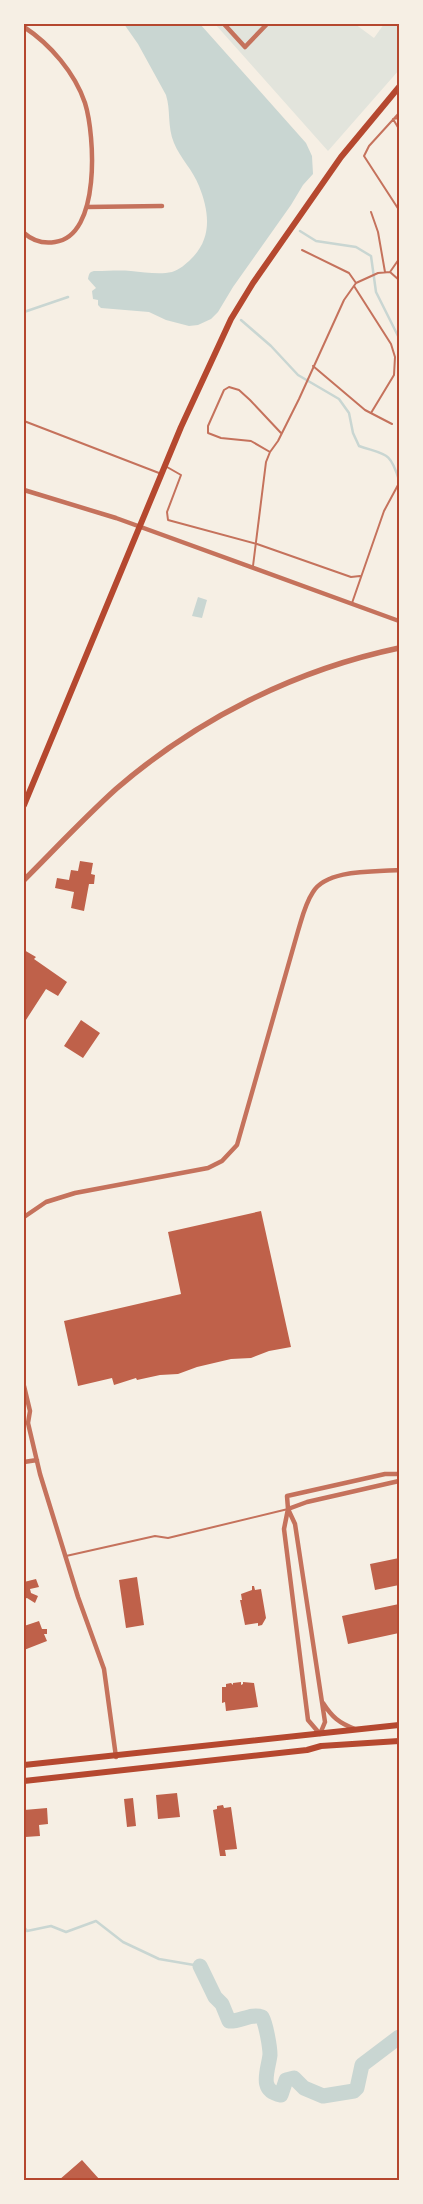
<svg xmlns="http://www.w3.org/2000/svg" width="423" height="2204" font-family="'Fira Sans',sans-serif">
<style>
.green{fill:#e2e4dc}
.water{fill:#c9d6d2}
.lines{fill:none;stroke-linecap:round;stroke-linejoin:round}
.stream{stroke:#c9d6d2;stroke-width:2.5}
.river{stroke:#c9d6d2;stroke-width:15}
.building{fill:#bf614a}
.service{stroke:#c5725c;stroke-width:2}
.minor{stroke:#c5725c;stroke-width:4.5}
.tertiary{stroke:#c5725c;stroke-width:5.5}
.secondary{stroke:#b5482f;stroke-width:6}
.neatline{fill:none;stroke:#b5482f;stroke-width:2}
</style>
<rect width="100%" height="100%" fill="#f6efe4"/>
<path class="green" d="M215 24H355L374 38 384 24H399V70L328 151Z"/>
<path class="water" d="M124 24H200L306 143 312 156 313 174 303 185 291 205 233 287 218 312 211 319 198 325 189 326 166 320 149 312 101 308 98 305V300L93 299 92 291 96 288 88 279C89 273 90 271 96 271 108 271 119 270 131 271 144 272 159 275 172 272 179 270 186 264 191 259 213 238 209 211 199 186 193 170 180 158 174 143 167 126 171 111 166 95L138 44Z
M198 597 207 600 202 618 192 616Z"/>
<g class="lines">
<path class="stream" d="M300 231 316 241 356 247 371 256 376 292 399 338
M24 312 68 297
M241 320 271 346 298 375 339 399 349 413 353 433 359 446C386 455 390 451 399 480
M24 1927 27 1931 51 1926 66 1932 96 1921 123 1942 159 1959 200 1966"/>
<path class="river" d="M200 1966 215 1997 222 2004 229 2021C240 2022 251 2013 262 2017 266 2024 270 2047 270 2055 268 2071 258 2091 281 2095L286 2080 294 2078 304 2088 323 2096 354 2091 357 2088 362 2065 399 2037"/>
</g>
<path class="building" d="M80 861 93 863 91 874 95 875 94 884H89L84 911 71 908 74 892 55 888 57 878 69 880 71 870 78 871Z
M24 950 36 957 34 959 67 982 58 996 46 989 24 1023Z
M81 1020 100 1033 83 1058 64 1046Z
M261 1211 291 1347 269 1351 251 1358 231 1359 197 1367 178 1374 160 1375 137 1380 136 1378 114 1385 112 1378 78 1386 64 1321 181 1294 168 1232Z
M399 1558V1585L375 1590 370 1564Z
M137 1577 144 1625 126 1628 119 1580Z
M36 1579 39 1587 30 1589 31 1593 38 1596 35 1603 27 1598 24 1599V1582Z
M252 1586H254L255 1590 261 1589 266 1618 262 1625 258 1626V1623L245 1625 240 1600H242L241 1594 252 1590Z
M399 1604V1633L348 1644 342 1616Z
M39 1621 42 1629H47V1634H44L47 1641 24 1650V1626Z
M241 1682V1685L243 1684V1682L254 1683 258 1707 226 1711 225 1702 222 1703V1687H226V1684L231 1683 233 1685V1683Z
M177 1793 180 1817 158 1819 156 1795Z
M133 1798 136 1826 127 1827 124 1799Z
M223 1805 224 1808 231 1807 237 1849 225 1850 226 1856H220L213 1810 217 1809V1806Z
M47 1808 48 1824 39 1825 40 1836 25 1837 24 1810Z
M82 2160 100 2180H59Z"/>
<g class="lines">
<path class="service" d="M399 113 369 146 364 156 399 210
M393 119 399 129
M393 119 399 118
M371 212 378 232 385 272
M302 250 349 273 356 283
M390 272 399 259
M390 272 399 280
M354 286 391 344 395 357 394 375 371 413
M313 366 365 410 392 424
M24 421 159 473
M270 452 251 441 221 438 208 433V426L224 390 229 387 239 390 250 400 281 433
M167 467 181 475 167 512 168 520 257 544 351 577 360 576
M253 566 266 462 270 452 278 441 299 399 344 300 356 283 378 273 390 272
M352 603 384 511 398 485
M66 1556 155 1536 168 1538 288 1509"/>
<path class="minor" d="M224 24 245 47 267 24
M24 27C50 44 75 73 85 103 95 135 101 236 55 242 43 244 33 241 24 233
M87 207 162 206
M24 490 116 518 399 621
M24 1217 46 1202 75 1193 208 1168 222 1161 237 1145 298 931C302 918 305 904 313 892 327 869 374 872 399 870
M24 1386 30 1411 28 1423 40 1474 78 1597 104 1669 116 1757
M24 1462 37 1460
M288 1509 295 1524 325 1722 320 1734 308 1720 284 1529 288 1509 287 1496 385 1474H399
M288 1509 307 1502 399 1481
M323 1703C332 1717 339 1723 355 1729"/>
<path class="tertiary" d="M24 880C54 850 84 818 116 789 197 719 295 670 399 648"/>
<path class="secondary" d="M24 805 181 427 231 319 253 283 341 157 399 87
M24 1765 399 1725
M24 1781 307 1750 321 1746 399 1741"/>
</g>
<rect width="423" height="2204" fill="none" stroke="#f6efe4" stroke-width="50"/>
<rect x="25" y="25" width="373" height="2154" class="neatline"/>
</svg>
